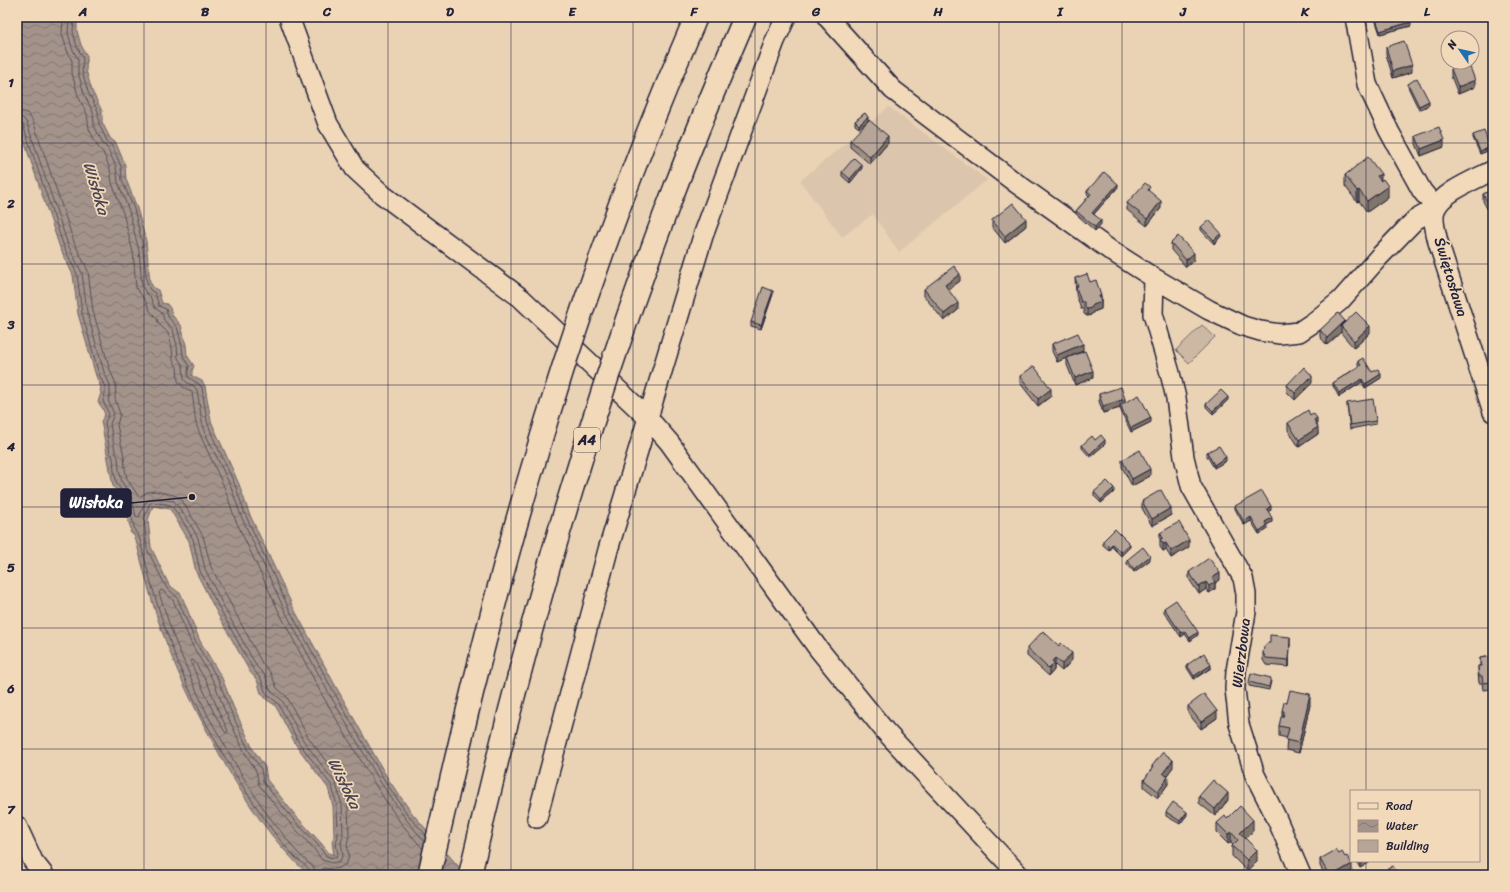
<svg xmlns="http://www.w3.org/2000/svg" width="1510" height="892" font-family="Sriracha,sans-serif">
<style>
.built{fill:#dbc5ac}
.pitch{fill:#ccb8a3;stroke:#776d6f}
.water{fill:url(#water-waves);stroke:#6f666a;fill-rule:evenodd}
.lines{fill:none;stroke-linecap:round;stroke-linejoin:round}
.shore{stroke:#564f5b;stroke-width:1}
.minor-casing{stroke:#22223b;stroke-width:22}
.minor{stroke:#f2d9ba;stroke-width:19}
.highway-bridge-casing{stroke:#22223b;stroke-width:25;stroke-linecap:butt}
.highway-bridge{stroke:#f2d9ba;stroke-width:22}
.wall{fill:#9d8f82;stroke:#22223b}
.shaded-wall{fill:#80746a;stroke:#22223b}
.building{fill:#b7a697;stroke:#22223b}
.grid{fill:none;stroke:#22223b;stroke-width:1;stroke-opacity:0.55}
.labels{text-anchor:middle;stroke-width:3.5;stroke-linejoin:round;paint-order:stroke}
.shield{fill:#f2d9ba;stroke:#605961;stroke-width:1}
.shield-label{font-size:14px;font-weight:bold;fill:#22223b}
.street-label{font-size:15px;fill:#22223b;stroke:#f2d9ba}
.water-label{font-size:16px;font-style:italic;fill:#494453;stroke:#f2d9ba}
.leader{fill:none;stroke:#22223b;stroke-width:1.5}
.callout-dot{fill:#22223b;stroke:#f2d9ba;stroke-width:1.5}
.callout{fill:#22223b;stroke:#22223b;stroke-width:1.5}
.callout-label{font-size:16px;text-anchor:middle;font-weight:bold;fill:#fff}
.neatline{fill:none;stroke:#22223b;stroke-width:1.5}
.grid-label{font-size:13px;text-anchor:middle;font-weight:bold;fill:#22223b}
</style>
<defs>
<pattern id="water-waves" width="16" height="10" patternUnits="userSpaceOnUse"><rect width="16" height="10" fill="#a3938a"/><path d="M0 5q4-4 8 0t8 0" fill="none" stroke="#847872"/></pattern>
</defs>
<rect width="100%" height="100%" fill="#ead2b5"/>
<filter id="ink" filterUnits="userSpaceOnUse"><feTurbulence type="fractalNoise" baseFrequency=".025" numOctaves="2"/><feDisplacementMap in="SourceGraphic" scale="8" xChannelSelector="R" yChannelSelector="G"/><feConvolveMatrix kernelMatrix="1 2 1 2 8 2 1 2 1" color-interpolation-filters="sRGB"/></filter>
<g filter="url(#ink)">
<path class="built" d="M889 107 987 180 899 252 873 214 842 237 800 181Z"/>
<path class="pitch" d="M1202 325 1215 337 1189 363 1176 350Z"/>
<path class="water" d="M17 17H77V31L81 45 87 56 86 70 92 91 102 111V122L110 138 116 143 125 165 126 179 137 208 146 241 150 282 153 287 158 290 162 303 167 304 170 308 172 315 181 325 186 345 187 355 194 366 192 371V376L202 381 205 386 211 421 239 484 249 513 293 607 335 685 388 779 412 813 466 875H309C272 842 245 800 221 757 200 719 181 682 166 642 153 609 145 575 136 541L134 539 135 537 130 532 131 529 127 517 124 501 113 486 101 421 105 415 103 409 98 402 101 393 100 390 101 388 96 376 78 314 73 275 60 248 17 120ZM153 506 170 509 189 541 196 572 217 613 250 672 257 680 261 693 267 700 275 705 296 745 328 788 333 806 334 836 332 842 334 855 329 853 321 843 296 816 267 780 265 767 253 749 233 706 222 678 200 641 181 594 169 585 151 547 148 520Z"/>
<g class="lines">
<path class="shore" d="M63 17 62 34 67 50 72 61V73L78 96 87 114 89 129 98 147 103 152 110 169 112 183 123 213 133 252 136 288 145 300 150 311 156 317 159 324 168 333 172 347 173 360 177 367 178 381 183 387 192 392 196 424 202 439 225 489 235 519 280 614 321 693 376 786 400 822 423 849
M69 17 68 33 72 48 78 59V72L84 94 93 112 94 126 103 143 108 149 116 167 118 182 129 211 139 251 142 286 146 293 150 296 155 308 162 313 164 320 173 330 177 346 178 358 183 366 184 379 187 383 194 386 197 390 202 422 207 437 231 487 241 516 285 611 327 690 381 783 405 818 424 841
M74 17 73 32 77 47 83 58 82 71 88 92 98 111 99 124 107 141 112 146 121 166 122 180 134 209 142 242 147 283 150 290 155 293 159 306 166 309 168 317 177 327 182 346 183 356 189 366 188 371V377L199 384 202 388 207 421 212 435 235 485 245 514 289 609 331 687 385 781 408 815 426 835
M17 110 27 113 33 121 74 242 88 271 93 311 110 370 116 384 115 399 120 414 117 425 124 456 125 469 127 479 139 497 147 492 155 491 174 495 182 500 203 536 211 567 262 663 270 672 277 688 287 697 308 737 343 784 348 805 349 836 347 844 349 857 346 864 339 868 333 869 323 868 322 875
M17 117 23 118 27 123 68 245 82 273 87 312 104 372 110 385V395L108 400 114 414 110 424 115 451 118 457 119 470 122 482 132 498 136 517H139L145 503 151 498 174 501 188 520 198 538 205 569 225 609 257 667 265 675 269 688 273 693 282 700 303 740 336 784 342 805 343 836 341 843 343 854 340 861 332 863 322 860 314 849 289 822 259 785 256 771 245 753 224 709 214 682 192 645 173 600 162 590 160 591 159 593 174 638 194 685 208 716 243 777 267 814 297 852 314 868 316 875
M17 122H20L23 125 64 247 77 274 82 313 99 374 105 387V394L103 401 109 414 105 422 110 453 113 457 114 471 117 484 128 500 135 531 138 535 140 540C148 573 157 606 169 639 190 699 225 762 262 815 270 828 285 847 296 858 301 862 311 868 311 875
M152 502 171 505 184 523 193 539 200 571 221 611 253 669 261 679 265 691 270 697 278 703 299 743 332 786 337 806 338 836 336 843 338 854 336 858H332L326 856 318 845 293 819 263 782 261 769 249 751 229 707 218 679 196 643 177 597 166 587 147 549 144 519 149 505Z
M192 660 194 661 208 684 219 712 228 731 227 733 225 732 214 713 191 663Z"/>
<defs>
<path id="minor" d="M289 17 328 124 355 169 383 195 521 298 648 418 669 442 817 647 885 731 1019 875
M827 17 893 90 1016 183 1110 250 1154 278 1209 310 1243 326 1260 331 1280 334 1299 332 1314 322 1340 301 1379 257 1415 220 1436 208
M1355 17 1367 84 1389 131 1422 191 1436 208
M1493 170C1477 179 1444 191 1436 208 1431 217 1436 232 1438 242L1493 412
M1154 278 1153 314 1170 373 1176 398 1184 457 1191 486 1243 578 1246 594V612L1236 671 1235 689 1239 724 1255 775 1276 817 1301 875
M537 818 608 550 703 236 775 41 786 17
M17 826 33 861 44 875"/>
</defs>
<use href="#minor" class="minor-casing"/>
<use href="#minor" class="minor"/>
<defs>
<path id="highway-bridge" d="M429 875C460 741 491 607 530 476 575 320 631 166 696 17
M470 875C521 651 584 429 665 214 690 148 717 82 745 17"/>
</defs>
<use href="#highway-bridge" class="highway-bridge-casing"/>
<use href="#highway-bridge" class="highway-bridge"/>
</g>
<path class="wall" d="M1376 19 1411 26 1380 34 1376 22Z
M1386 47 1412 72 1393 78 1386 54Z
M1493 48V63L1491 56V49Z
M1451 69 1475 87 1458 94 1451 76Z
M1408 84 1429 105 1419 110 1408 87Z
M865 113 859 128 855 125V121Z
M1473 135 1490 150 1480 154 1473 138Z
M1416 136 1444 147 1421 156 1416 144Z
M850 140 888 143 870 164 850 147Z
M862 168 850 183 842 176V172Z
M1345 175 1381 180 1388 197 1367 212 1359 201 1357 202 1345 186Z
M1118 187 1094 214 1101 224 1095 231 1076 214V211L1089 196 1087 194V191Z
M1493 190V217L1492 218 1483 201V194Z
M1127 203 1161 208 1147 226 1127 210Z
M992 220 1026 226 1005 243 992 227Z
M1201 227 1221 236 1214 244 1201 230Z
M1171 243 1194 260 1186 267 1171 250Z
M1075 278 1090 282 1101 296V309L1093 312 1091 315 1087 316 1084 314V309H1081L1076 294Z
M960 281 948 289 958 310 944 321 924 296V289Z
M773 294 761 329 751 326V322Z
M1345 322 1370 333 1354 348 1341 333V332L1327 345 1320 337V330Z
M1052 344 1083 351 1057 362 1052 351Z
M1067 358 1093 378 1075 385 1067 365Z
M1358 361 1372 372 1381 378 1365 388 1362 382 1339 397 1333 386V383L1359 366 1358 365Z
M1020 376 1051 396 1038 406 1020 383Z
M1312 383 1295 400 1287 392V385Z
M1099 394 1125 402 1151 422 1131 432 1120 409V408L1103 413 1099 401Z
M1228 400 1213 414 1206 407V404Z
M1347 403 1376 421V424L1350 429 1347 406Z
M1288 423 1317 425 1318 434 1299 447 1288 430Z
M1095 440 1105 444 1090 457 1082 448V445Z
M1207 452 1226 461 1214 468 1207 456Z
M1122 460 1150 476 1132 486 1122 467Z
M1094 492H1114L1101 503 1094 496Z
M1142 501 1171 515 1152 526 1142 508Z
M1235 506 1271 510 1268 511 1272 522 1266 525 1267 530 1259 534 1251 521 1244 525 1235 509Z
M1493 532V550L1488 541V534Z
M1160 533 1189 547 1171 558 1166 550 1163 551 1160 547Z
M1103 541 1130 547 1121 556 1112 547 1109 550 1103 545Z
M1127 560H1150L1134 572 1127 564Z
M1189 572 1220 580 1215 583V589L1209 593 1206 589 1199 594 1189 579Z
M1164 608 1198 635 1190 641 1185 634 1181 637 1164 612Z
M1270 643 1290 644 1289 667 1266 665 1263 660V653Z
M1027 648 1072 660 1062 671 1055 665 1054 666V670L1049 676 1027 656Z
M1493 656V689L1483 690 1482 683H1479L1478 673V666H1480V658Z
M1187 665 1211 668 1194 679 1187 668Z
M1271 681 1269 690 1249 686V682Z
M1287 703 1310 705 1299 753 1286 750 1287 738 1279 736V726L1282 717V711Z
M1188 706 1217 718 1201 729 1188 713Z
M1152 766 1173 767 1166 776 1168 784 1158 798 1144 787V780L1152 769Z
M1199 796 1228 800 1215 816 1199 803Z
M1166 812 1187 815 1180 824 1166 816Z
M1227 819 1253 831 1245 838 1257 861 1247 871 1232 856V846L1233 845 1231 842 1228 844 1217 833V823Z
M1339 854 1352 871 1345 875H1325L1320 866V859Z
M1356 861H1372L1360 868Z"/>
<path class="shaded-wall" d="M1411 22V26L1380 34V31Z
M1412 65V72L1393 78V71Z
M1475 80V87L1458 94V87Z
M1429 101V105L1419 110V106Z
M868 117V121L859 128V125Z
M888 136V143L870 164V157Z
M1444 140V147L1421 156V149Z
M1490 147V150L1480 154V151Z
M862 165V168L850 183V179Z
M1381 174V184L1377 176Z
M1118 184V187L1092 216V213Z
M1388 186V197L1367 212V201Z
M1359 190V201L1357 202V191Z
M1161 201V208L1147 226V219Z
M1493 210V217L1492 218V211Z
M1026 219V226L1005 243V236Z
M1101 220V224L1095 231V227Z
M1221 233V236L1214 244V240Z
M1194 253V260L1186 267V260Z
M960 274V281L945 292V285Z
M773 291V294L761 329V325Z
M1099 296H1101V309L1093 312 1091 315 1087 316V309L1093 305Z
M958 303V310L944 321V314Z
M1345 321V328L1341 326V332L1327 345V338Z
M1370 326V333L1354 348V341Z
M1083 344V351L1057 362V355Z
M1093 371V378L1075 385V378Z
M1381 374V378L1365 388V384Z
M1312 376V383L1295 400V393Z
M1362 379V382L1339 397V393Z
M1051 389V396L1038 406V399Z
M1228 397V400L1213 414V411Z
M1125 399V406L1120 405V408L1103 413V406Z
M1151 418V422L1131 432V428Z
M1317 418V425L1314 420Z
M1318 427V434L1299 447V440Z
M1105 440V444L1090 457V454Z
M1226 457V461L1214 468V465Z
M1150 469V476L1132 486V479Z
M1114 488V492L1101 503V500Z
M1271 506V510L1267 512V509Z
M1171 508V515L1152 526V519Z
M1251 517V521L1244 525V522Z
M1272 518V522L1265 526V522Z
M1267 526V530L1259 534V531Z
M1189 540V547L1171 558V551Z
M1166 543V550L1163 551V544Z
M1112 544V547L1109 550V547Z
M1130 544V547L1121 556V552Z
M1150 556V560L1134 572V569Z
M1220 573V580L1215 583V589L1209 593V586L1212 578Z
M1206 582V589L1199 594V587Z
M1185 631V634L1181 637V633Z
M1198 632V635L1190 641V638Z
M1290 637V644L1289 667V660Z
M1072 653V660L1062 671V664Z
M1055 658V665L1054 666V670L1049 676V669L1052 661Z
M1211 665V668L1194 679V676Z
M1310 694V705L1299 753V743Z
M1217 711V718L1201 729V722Z
M1173 760V767L1163 781V773Z
M1168 777V784L1158 798V791Z
M1228 793V800L1215 816V809Z
M1187 812V815L1180 824V821Z
M1253 820V831L1240 844V833Z
M1231 832V842L1228 844V834Z
M1257 850V861L1247 871V860Z
M1366 861H1372L1360 868V864Z
M1352 864V871L1345 875H1333Z"/>
<path class="building" d="M1383 17H1409L1411 22 1380 31 1376 19Z
M1404 41 1412 65 1393 71 1386 47Z
M1493 48V56L1491 49Z
M1468 62 1475 80 1458 87 1451 69Z
M1417 78 1429 101 1419 106 1408 84Z
M865 113 868 117 859 125 855 121Z
M869 120 888 136 870 157 850 140Z
M1439 127 1444 140 1421 149 1416 136Z
M1484 131 1490 147 1480 151 1473 135Z
M1368 157 1381 174 1377 176 1381 181 1383 179 1388 186 1367 201 1359 190 1357 191 1345 175Z
M854 158 862 165 850 179 842 172Z
M1104 172 1118 184 1092 213 1101 220 1095 227 1076 211 1091 194 1087 191Z
M1145 183 1150 187 1148 190 1161 201 1147 219 1127 203Z
M1493 190V210L1492 211 1483 194Z
M1013 203 1026 219 1005 236 992 220Z
M1209 220 1221 233 1214 240 1201 227Z
M1178 236 1194 253 1186 260 1171 243Z
M954 266 960 274 945 285 958 303 944 314 924 289Z
M1087 274 1090 282 1096 280 1101 296H1099L1101 302 1093 305 1091 308 1087 309 1084 307V302H1081L1076 287 1078 286 1075 278Z
M763 287 773 291 761 325 751 322Z
M1356 312 1370 326 1354 341 1341 326Z
M1338 313 1345 321 1327 338 1320 330Z
M1078 333 1083 344 1057 355 1052 344Z
M1085 351 1093 371 1075 378 1067 358Z
M1363 358 1372 372 1378 369 1381 374 1365 384 1362 379 1339 393 1333 383 1361 365 1358 361Z
M1034 366 1051 389 1038 399 1020 376Z
M1304 367 1312 376 1295 393 1287 385Z
M1121 387 1125 399 1103 406 1099 394Z
M1221 390 1228 397 1213 411 1206 404Z
M1139 395 1151 418 1131 428 1120 405Z
M1373 399 1376 421 1350 425 1347 403Z
M1308 410 1310 415 1313 413 1317 418 1314 420 1318 427 1299 440 1288 423Z
M1101 435 1105 440 1090 454 1082 445 1092 436 1095 440Z
M1219 446 1226 457 1214 465 1207 452Z
M1140 450 1150 469 1132 479 1122 460Z
M1107 481 1114 488 1101 500 1094 492Z
M1161 490 1171 508 1152 519 1142 501Z
M1262 491 1271 506 1267 509 1272 518 1265 522 1267 526 1259 531 1251 517 1244 522 1235 506Z
M1179 522 1189 540 1171 551 1166 543 1163 544 1160 539 1163 538 1160 533Z
M1115 529 1130 544 1121 552 1112 544 1109 547 1103 541Z
M1492 531 1493 532V543L1488 534Z
M1143 547 1150 556 1134 569 1127 560Z
M1209 558 1220 573 1212 578 1215 582 1209 586 1206 582 1199 587 1189 572Z
M1176 600 1198 632 1190 638 1185 631 1181 633 1164 608Z
M1043 631 1059 646 1061 643 1072 653 1062 664 1055 658 1052 661 1054 663 1049 669 1027 648Z
M1270 635 1290 637 1289 660 1266 658 1263 653 1264 647 1267 643H1270Z
M1204 653 1211 665 1194 676 1187 665Z
M1493 656V682L1483 683 1482 676H1479L1478 666H1481L1480 658Z
M1251 673 1271 678 1269 687 1249 682Z
M1290 690 1310 694 1299 743 1286 740 1289 728 1279 726 1281 717H1283L1284 711H1282L1284 702 1287 703Z
M1204 694 1217 711 1201 722 1188 706Z
M1163 752 1173 760 1163 773 1168 777 1158 791 1144 780 1153 767 1152 766Z
M1213 780 1228 793 1215 809 1199 796Z
M1173 802 1187 812 1180 821 1166 812Z
M1240 806 1253 820 1240 833 1257 850 1247 860 1232 846 1238 840 1231 832 1228 834 1217 823 1225 816 1227 819Z
M1336 850 1339 854 1342 852 1345 857 1347 856 1352 864 1333 875H1329L1320 859Z
M1358 861H1366L1360 864Z
M1393 866 1398 875H1377Z"/>
</g>
<path class="grid" d="M144 17V875M266 17V875M388 17V875M511 17V875M633 17V875M755 17V875M877 17V875M999 17V875M1122 17V875M1244 17V875M1366 17V791M17 143H1493M17 264H1493M17 385H1493M17 507H1493M17 628H1493M17 749H1493M1366 861V875"/>
<g class="labels">
<rect class="shield" x="574" y="428" width="26" height="24" rx="3"/>
<g class="shield-label">
<text x="587" y="445">A4</text>
</g>
<g class="street-label">
<text transform="translate(1451 277) rotate(73)" y="5">Świętosława</text>
<text transform="translate(1241 653) rotate(-83)" y="5">Wierzbowa</text>
</g>
<g class="water-label">
<text transform="translate(97 188) rotate(73)" y="6">Wisłoka</text>
<text transform="translate(345 783) rotate(64)" y="6">Wisłoka</text>
</g>
</g>
<path class="leader" d="M192 497L131 503"/>
<circle class="callout-dot" cx="192" cy="497" r="4"/>
<rect class="callout" x="61" y="489" width="70" height="28" rx="4"/>
<g class="callout-label">
<text x="96" y="508">Wisłoka</text>
</g>
<rect width="1510" height="892" fill="none" stroke="#f2d9ba" stroke-width="44"/>
<rect x="1350" y="790" width="130" height="72" fill="#f2d9ba" stroke="#9f9087"/>
<rect x="1358" y="803" width="20" height="6" fill="#f2d9ba" stroke="#9f9087"/>
<text x="1386" y="810" font-size="12" fill="#22223b">Road</text>
<rect x="1358" y="820" width="20" height="12" fill="url(#water-waves)" stroke="#9f9087"/>
<text x="1386" y="830" font-size="12" fill="#22223b">Water</text>
<rect x="1358" y="840" width="20" height="12" fill="#b7a697" stroke="#9f9087"/>
<text x="1386" y="850" font-size="12" fill="#22223b">Building</text>
<g transform="translate(1460 50) rotate(304)"><circle r="19" fill="#f2d9ba" stroke="#9f9087"/>
<path d="M0-3L7 15L0 10L-7 15Z" fill="#1f6fb2"/>
<text y="-6" font-size="11" font-weight="bold" text-anchor="middle" fill="#22223b">N</text>
</g>
<rect x="22" y="22" width="1466" height="848" class="neatline"/>
<g class="grid-label">
<text x="83" y="16">A</text>
<text x="205" y="16">B</text>
<text x="327" y="16">C</text>
<text x="450" y="16">D</text>
<text x="572" y="16">E</text>
<text x="694" y="16">F</text>
<text x="816" y="16">G</text>
<text x="938" y="16">H</text>
<text x="1060" y="16">I</text>
<text x="1183" y="16">J</text>
<text x="1305" y="16">K</text>
<text x="1427" y="16">L</text>
<text x="11" y="87">1</text>
<text x="11" y="208">2</text>
<text x="11" y="329">3</text>
<text x="11" y="451">4</text>
<text x="11" y="572">5</text>
<text x="11" y="693">6</text>
<text x="11" y="814">7</text>
</g>
</svg>
